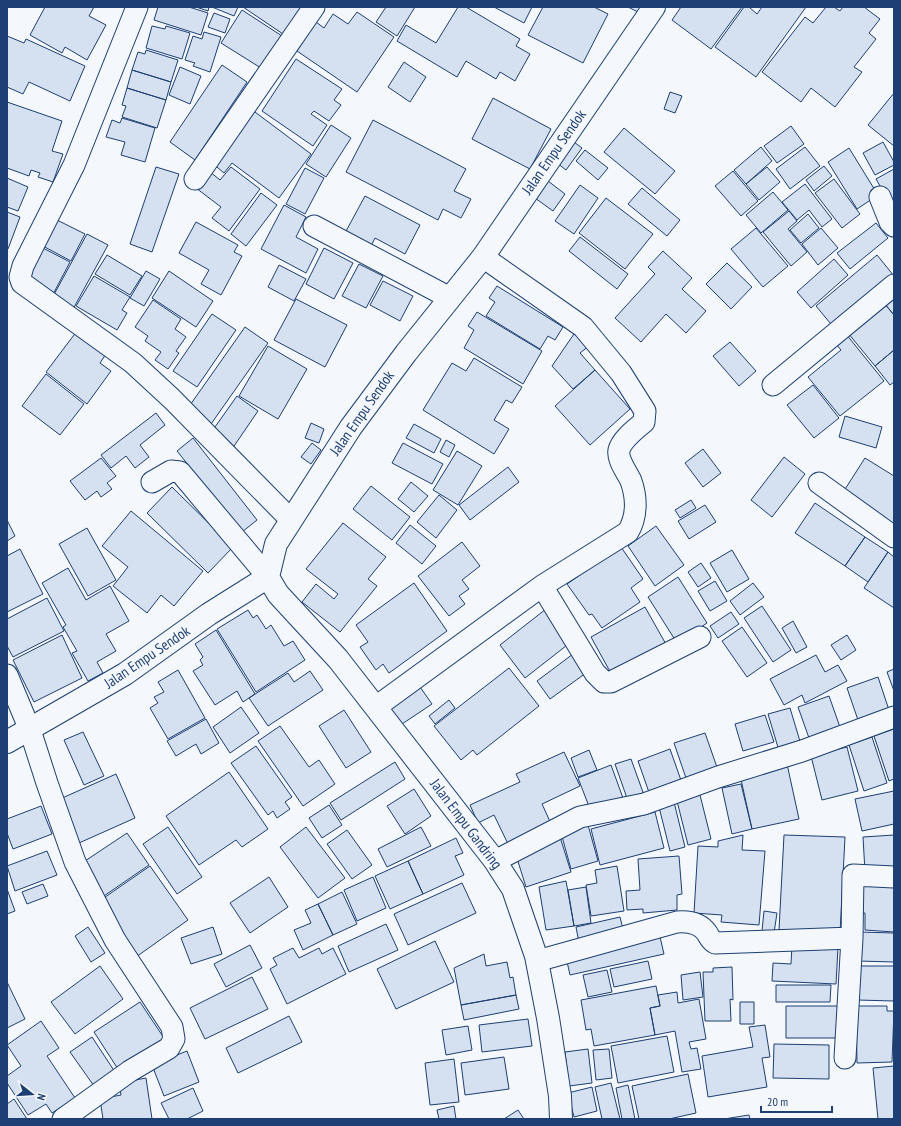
<svg xmlns="http://www.w3.org/2000/svg" width="901" height="1126" font-family="'PT Sans Narrow',sans-serif">
<style>
.building{fill:#d5e0f0;stroke:#1d3f73}
.lines{fill:none;stroke-linecap:round;stroke-linejoin:round}
.minor-casing{stroke:#1d3f73;stroke-width:23}
.tertiary-casing{stroke:#1d3f73;stroke-width:24}
.minor{stroke:#f4f7fb;stroke-width:21}
.tertiary{stroke:#f4f7fb;stroke-width:22}
.labels{text-anchor:middle;stroke-width:3;stroke-linejoin:round;paint-order:stroke}
.street-label{font-size:15px;fill:#1d3f73;stroke:#f4f7fb}
</style>
<rect width="100%" height="100%" fill="#f4f7fb"/>
<path class="building" d="M45 7H94L89 16 106 25 87 60 65 47 62 53 30 35Z
M158 7H189L208 13 201 35 154 20Z
M196 7H209L208 11Z
M212 7H238L234 16Z
M243 7H302L283 34Z
M386 7H415L397 36 376 22Z
M458 7H466L520 39 516 46 530 54 515 81 500 72 496 79 466 61 457 77 397 41 406 25 436 43Z
M494 7H532L524 23Z
M543 7H594L608 14 583 63 528 35Z
M628 7H646L642 14Z
M681 7H742L711 49 672 20Z
M744 7H749L757 14 762 7H806L756 77 715 47Z
M826 7H834L840 11 843 7H864L880 19 869 33 876 39 854 67 862 72 835 107 811 88 801 102 762 72 805 17 813 23Z
M242 10 282 36 261 68 221 43Z
M357 12 394 37 357 92 297 51 316 22 324 28 333 14 348 24Z
M214 13 230 19 225 33 208 27Z
M152 26 165 29 166 26 190 33 182 59 146 48Z
M204 32 221 37 210 72 193 66 195 63 185 60 193 36 202 39Z
M7 36 24 43 26 39 85 66 70 101 29 82 23 94 7 87Z
M146 50 178 60 171 82 132 70 138 52 145 54Z
M296 59 342 89 334 100 341 105 329 121 314 111 311 114 327 125 313 146 262 111Z
M404 62 426 77 410 102 388 87Z
M222 65 247 82 195 160 170 142Z
M180 67 201 76 190 104 169 95Z
M132 70 171 82 166 100 127 88Z
M127 88 166 100 157 128 122 117 126 106 122 105Z
M670 92 682 96 675 113 664 109Z
M894 93V146L868 125Z
M493 98 551 129 530 169 472 139Z
M7 102 62 121 52 151 63 154 53 182 38 177 40 173 31 170 29 176 7 168Z
M251 109 311 154 279 198 232 163 224 173 211 162Z
M122 118 155 128 145 162 121 155 125 142 106 137 112 120 120 123Z
M373 120 466 169 454 191 471 199 461 218 443 209 438 220 346 172Z
M331 125 351 138 326 177 306 164Z
M791 126 804 144 777 163 764 146Z
M624 128 675 171 655 194 604 152Z
M574 142 582 148 566 170 557 163Z
M883 142 894 162V165L875 175 863 153Z
M761 147 772 161 746 184 734 170Z
M805 147 820 166 790 189 776 169Z
M849 148 878 195 857 209 828 162Z
M585 150 608 168 598 180 576 161Z
M824 166 832 176 814 191 806 180Z
M156 167 179 174 152 252 130 244Z
M231 167 260 189 229 231 212 218 221 207 196 188 209 171 220 180Z
M767 167 780 182 759 200 746 184Z
M305 168 324 178 305 214 286 204Z
M894 169V206L892 207 876 179Z
M733 171 758 201 741 216 715 186Z
M7 178 28 187 18 211 7 207Z
M834 179 860 214 842 228 815 193Z
M548 181 565 194 553 211 535 198Z
M805 184 832 219 822 227 809 210 797 220 782 202Z
M580 185 598 198 574 234 555 221Z
M642 188 680 220 667 236 628 204Z
M773 192 788 210 761 233 746 215Z
M261 193 277 205 246 246 231 234Z
M365 196 420 225 405 254 375 238 371 246 345 233Z
M606 198 653 234 625 269 579 233Z
M284 205 306 217 296 237 318 249 306 273 261 249Z
M789 211 797 221 788 229 807 252 791 266 763 232Z
M7 212 20 217 8 249 7 248Z
M808 214 819 228 801 243 790 230Z
M55 219 85 234 71 261 41 245Z
M196 222 238 245 234 252 242 256 221 295 201 284 209 270 179 253Z
M876 223 888 238 850 269 837 253Z
M756 228 788 266 763 287 731 249Z
M821 228 838 248 818 265 802 244Z
M87 234 108 245 72 311 51 300Z
M580 237 628 274 617 289 569 251Z
M41 247 70 262 50 300 25 275Z
M324 248 353 263 334 299 306 284Z
M663 251 692 278 682 289 706 311 686 333 666 314 641 342 615 318 655 274 648 267Z
M107 255 142 276 130 295 95 274Z
M877 255 894 276 835 329 816 306Z
M834 259 848 275 811 308 797 292Z
M727 263 752 287 731 309 706 284Z
M359 264 383 276 366 308 342 296Z
M279 265 306 279 294 301 268 287Z
M146 271 160 279 144 306 130 298Z
M169 271 213 301 196 327 152 298Z
M94 276 130 297 122 310 127 313 117 330 76 306Z
M383 281 413 296 400 321 370 305Z
M497 286 563 327 555 340 548 336 540 349 486 316 495 302 489 298Z
M894 295V315L884 303Z
M296 299 347 325 325 367 274 340Z
M153 300 181 319 175 329 186 337 176 351 179 353 168 369 155 360 161 352 145 341 148 336 135 327Z
M884 303 894 315V350L875 366 848 333Z
M477 312 542 351 523 384 464 348 474 330 468 326Z
M212 314 236 330 197 387 173 371Z
M245 327 268 343 211 424 188 408Z
M77 331 106 354 100 363 111 371 87 404 46 372Z
M576 331 589 346 580 353 595 370 573 389 552 366Z
M846 334 884 381 840 416 808 377 841 350 835 343Z
M730 342 756 371 739 386 713 356Z
M268 346 307 369 278 419 239 396Z
M894 350V382L890 385 875 366Z
M474 358 522 387 512 403 506 400 494 420 509 429 494 454 423 410 452 363 466 371Z
M595 370 630 409 590 445 555 406Z
M46 374 84 404 60 435 22 406Z
M813 385 839 418 814 438 787 405Z
M237 396 258 411 232 449 210 434Z
M156 413 165 425 140 445 149 457 135 468 126 456 111 468 101 455Z
M845 416 882 427 876 448 839 437Z
M311 423 324 429 319 443 305 438Z
M414 424 441 439 434 453 406 438Z
M193 438 257 520 242 532 177 451Z
M446 440 455 445 449 457 440 452Z
M312 443 321 450 311 464 301 457Z
M403 443 443 464 432 484 392 463Z
M703 449 721 473 703 487 685 463Z
M457 451 482 466 458 505 433 490Z
M784 457 805 474 772 517 751 500Z
M101 458 116 476 107 483 112 489 101 497 97 491 85 500 70 481Z
M865 458 894 476V531L840 497Z
M508 467 519 482 470 520 459 505Z
M411 482 428 496 414 512 398 499Z
M371 486 410 517 392 540 353 509Z
M172 487 233 547 208 573 147 513Z
M439 495 457 510 436 538 417 522Z
M691 500 696 508 680 518 675 510Z
M815 503 865 537 845 566 795 533Z
M705 505 716 522 689 539 678 521Z
M131 511 203 571 174 606 161 595 147 613 113 586 128 567 102 546Z
M7 520 15 536 7 541Z
M343 523 386 557 368 579 377 586 340 632 302 602 316 584 334 599 338 594 306 569Z
M410 525 436 546 422 564 396 543Z
M656 526 684 565 655 586 628 546Z
M87 528 116 580 88 596 59 544Z
M865 537 888 552 868 582 845 566Z
M462 542 480 566 462 580 469 589 459 596 465 604 449 616 418 576Z
M621 547 643 579 631 588 640 602 602 628 592 614 589 615 567 584Z
M20 549 43 594 7 612V556Z
M732 550 749 579 727 592 710 563Z
M888 552 894 557V608L864 588Z
M701 563 711 578 698 587 688 572Z
M68 568 86 600 110 586 129 621 106 634 116 651 97 662 103 673 88 681 72 653 77 651 63 627 66 625 42 583Z
M678 577 707 623 677 643 648 597Z
M715 581 727 601 710 611 698 591Z
M414 583 447 631 389 673 383 664 376 670 360 647 368 642 356 625Z
M753 583 764 597 740 615 730 601Z
M47 598 64 631 13 657 7 646V619Z
M762 606 791 650 773 662 744 618Z
M645 607 667 646 613 677 591 637Z
M546 609 571 642 525 678 500 645Z
M248 610 253 618 257 615 266 629 271 625 284 646 293 641 305 660 256 692 217 629Z
M731 612 739 624 718 638 710 626Z
M793 621 807 647 796 653 782 628Z
M742 627 767 663 747 677 722 641Z
M216 630 255 694 243 702 237 691 215 705 193 671 203 665 200 660 203 657 195 644Z
M62 635 82 678 34 702 13 660Z
M847 635 856 650 841 660 831 645Z
M573 654 586 673 550 699 537 681Z
M816 655 825 672 838 665 847 681 805 703 802 695 784 705 770 679Z
M509 668 539 706 477 755 473 750 461 760 434 726Z
M894 669V691L887 672Z
M178 670 205 718 168 739 150 708 158 703 154 697 164 692 158 682Z
M310 671 323 690 268 726 249 698 288 673 294 682Z
M878 677 890 713 859 723 847 688Z
M420 687 432 704 402 724 390 708Z
M829 696 840 727 809 738 798 707Z
M449 700 455 708 435 724 429 716Z
M241 707 259 733 230 753 213 727Z
M790 708 802 748 780 754 768 714Z
M344 710 371 752 346 768 319 726Z
M765 715 774 742 743 751 735 724Z
M206 719 219 743 201 754 196 744 176 756 167 741Z
M280 726 309 767 319 760 335 784 303 806 258 741Z
M894 729V779L889 781 874 736Z
M83 732 104 776 84 785 64 740Z
M705 733 718 770 687 781 674 743Z
M872 737 887 783 864 791 849 745Z
M256 746 292 797 285 802 290 809 277 818 273 811 268 815 231 763Z
M847 747 858 791 822 800 811 756Z
M670 749 683 786 651 798 638 761Z
M589 750 597 770 578 777 571 758Z
M564 752 580 786 542 804 553 828 510 848 494 815 478 823 470 805 520 782 516 774Z
M631 759 644 795 628 801 615 764Z
M395 762 405 779 341 820 330 803Z
M787 764 799 819 752 829 740 775Z
M611 765 623 798 590 809 578 778Z
M229 772 268 829 242 847 236 840 199 865 166 816Z
M116 774 135 818 79 843 60 799Z
M741 784 752 829 732 834 722 788Z
M414 789 431 816 405 834 387 806Z
M894 791V824L862 831 855 799Z
M700 795 711 839 688 845 677 801Z
M674 802 685 847 670 851 659 807Z
M329 805 342 825 322 838 309 818Z
M41 806 52 834 13 849 7 833V819Z
M655 812 664 848 600 865 591 829Z
M588 825 598 861 571 869 561 833Z
M168 827 202 877 177 894 143 844Z
M306 827 345 878 318 898 280 847Z
M421 827 431 846 387 867 378 849Z
M347 830 372 865 352 879 327 844Z
M127 833 149 865 101 898 79 865Z
M743 835 742 850 765 851 759 925 721 922 722 915 694 913 698 846 718 847V841Z
M784 835 845 837 840 933 779 930Z
M894 835V870L865 872 863 837Z
M560 837 571 872 526 887 515 852Z
M456 838 463 853 455 856 464 875 423 894 408 861Z
M47 851 57 875 15 891 7 866Z
M679 856 682 894 677 895V910L643 913V909L627 910 626 891 640 890 638 859Z
M408 861 423 894 390 909 375 876Z
M150 866 188 920 136 957 98 902Z
M617 866 624 911 591 916 586 885 597 883 595 870Z
M269 877 288 907 250 933 230 903Z
M373 877 386 908 357 921 344 890Z
M863 880 894 882V932L865 930V913H861Z
M566 881 574 926 546 930 539 887Z
M462 883 476 913 408 945 394 914Z
M43 884 48 896 27 904 22 892Z
M586 887 591 923 574 926 568 890Z
M7 889 15 911 7 914Z
M342 892 357 924 333 935 318 904Z
M318 904 333 935 303 950 294 930 311 923 305 910Z
M764 911 777 913 774 933 762 931Z
M620 917 624 933 579 943 576 927Z
M386 924 398 950 349 972 338 946Z
M88 927 105 953 91 962 75 936Z
M213 927 222 954 191 964 181 938Z
M859 932 894 933V962L858 961Z
M660 937 664 954 570 975 566 957Z
M435 941 454 982 396 1009 377 969Z
M250 945 262 968 226 987 214 964Z
M792 945 838 947 836 984 772 981 773 963 791 964Z
M293 948 299 958 319 948 322 954 333 948 346 974 287 1004 270 969 277 965 273 958Z
M484 954 486 966 507 962 510 978 513 977 516 995 461 1005 454 968Z
M648 961 652 979 614 987 610 969Z
M100 966 123 999 75 1034 51 1002Z
M858 966H894V1001L857 1000Z
M732 967 733 1000 730 999 731 1021H705L703 972H713V968Z
M607 970 612 992 588 997 583 975Z
M700 972 703 997 683 1000 681 975Z
M252 977 268 1009 205 1039 190 1008Z
M7 982 25 1019 7 1028Z
M776 985H831L830 1002H776Z
M656 986 660 1006 650 1008 655 1035 594 1046 591 1029 586 1030 581 1000Z
M677 992 678 1003 699 999 706 1039 689 1042 691 1049 697 1048 701 1069 682 1072 675 1031 655 1035 650 1008 660 1006 658 995Z
M516 995 519 1009 464 1020 461 1005Z
M140 1002 164 1038 118 1069 94 1032Z
M740 1002H754V1024H740Z
M786 1006H838L837 1038H786Z
M856 1006H887V1011H894L892 1062 857 1063Z
M289 1016 302 1042 238 1073 226 1048Z
M528 1019 532 1046 482 1052 479 1025Z
M41 1021 59 1048 47 1056 75 1098 52 1113 46 1104 28 1115 7 1083V1076L21 1066 7 1045Z
M765 1025 770 1057 762 1058 767 1087 708 1097 702 1056 753 1047 749 1027Z
M468 1026 472 1050 446 1055 442 1030Z
M667 1036 674 1072 618 1083 611 1046Z
M92 1037 115 1072 94 1086 70 1052Z
M774 1044 829 1045V1079L773 1078Z
M588 1049 592 1083 569 1086 565 1052Z
M609 1049 612 1078 596 1080 593 1050Z
M187 1051 199 1082 164 1096 152 1065Z
M504 1057 509 1089 465 1095 461 1063Z
M454 1059 459 1102 430 1105 425 1063Z
M894 1066V1119H878L873 1068Z
M688 1074 696 1113 669 1119H639L632 1086Z
M146 1078 152 1119H103L100 1099 121 1095 119 1083Z
M611 1083 620 1119H602L595 1087Z
M628 1085 635 1119H622L616 1088Z
M592 1087 597 1111 574 1117 568 1093Z
M193 1088 203 1111 187 1119H169L161 1103Z
M14 1099 27 1119H7V1104Z
M454 1106 456 1119H439L437 1110Z
M518 1110 524 1119H504Z
M749 1115 750 1119H724Z"/>
<g class="lines">
<defs>
<path id="minor" d="M137 7 74 165 23 266 20 277 22 283 133 363 172 399 291 520
M195 179 314 7
M880 197 890 222 894 226
M314 226 450 298
M773 385 894 285
M152 482 171 471 180 472 268 577
M819 483 894 537
M542 586 595 673 604 682H611L700 637
M7 675 30 730 47 783 75 862 115 940 172 1027 174 1039 169 1048 130 1071 63 1119
M376 707 542 586 628 532C637 517 637 498 631 481 627 472 617 460 619 450 622 439 636 429 644 422L645 411 621 373 583 327 483 257
M495 861 580 817 644 804 718 777 802 751 894 717
M537 961 677 922C688 921 700 923 707 933 710 938 710 940 715 943L852 938
M845 1058 852 938 853 875 894 877"/>
<path id="tertiary" d="M268 577 278 594 338 659 495 861 513 889 536 956 548 1018 560 1096 561 1119
M7 742 125 674 209 614 268 577 276 544 351 427 406 353 483 257 654 7"/>
</defs>
<use href="#minor" class="minor-casing"/>
<use href="#tertiary" class="tertiary-casing"/>
<use href="#minor" class="minor"/>
<use href="#tertiary" class="tertiary"/>
</g>
<g class="labels">
<g class="street-label">
<text transform="translate(554 152) rotate(-55)" y="5">Jalan Empu Sendok</text>
<text transform="translate(362 413) rotate(-55)" y="5">Jalan Empu Sendok</text>
<text transform="translate(147 657) rotate(-34)" y="5">Jalan Empu Sendok</text>
<text transform="translate(466 824) rotate(53)" y="5">Jalan Empu Gandring</text>
</g>
</g>
<rect width="901" height="1126" fill="none" stroke="#1d3f73" stroke-width="16"/>
<g transform="translate(32 1094) rotate(107)" stroke="#f4f7fb" stroke-width="3" paint-order="stroke">
<path d="M0-3L7 15L0 10L-7 15Z" fill="#1d3f73"/>
<text y="-6" font-size="11" font-weight="bold" text-anchor="middle" fill="#1d3f73">N</text>
</g>
<path d="M761 1106v6h71v-6" fill="none" stroke="#1d3f73" stroke-width="2"/>
<text x="767" y="1106" font-size="12" fill="#1d3f73" stroke="#f4f7fb" stroke-width="3" paint-order="stroke">20 m</text>
</svg>
